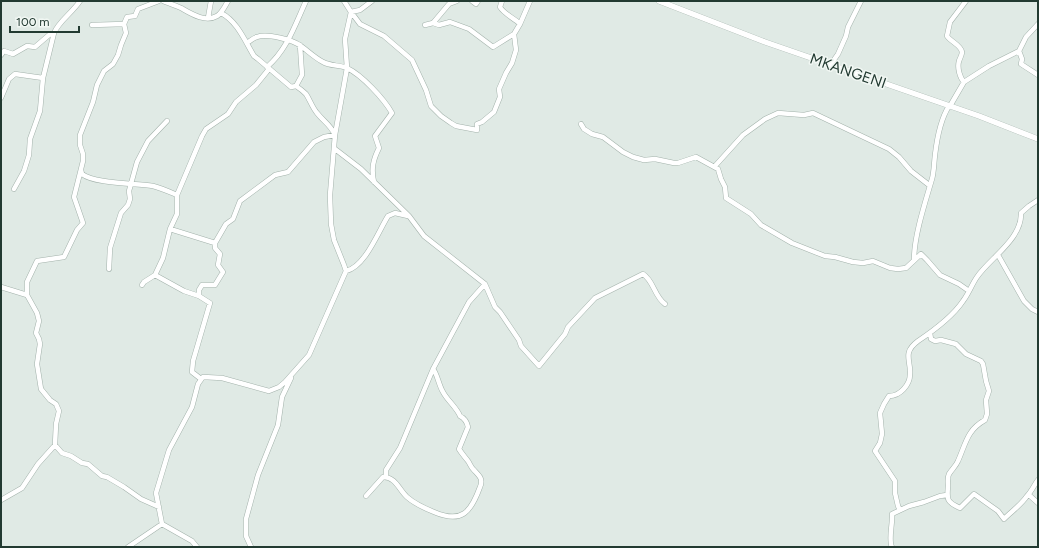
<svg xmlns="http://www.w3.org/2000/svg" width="1039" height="548" font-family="Figtree,sans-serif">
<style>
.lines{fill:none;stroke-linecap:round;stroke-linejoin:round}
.minor-casing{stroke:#a3b2ab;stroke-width:5.5}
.tertiary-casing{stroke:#a3b2ab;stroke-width:6}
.minor{stroke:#fff;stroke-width:4.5}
.tertiary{stroke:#fff;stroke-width:5.5}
.labels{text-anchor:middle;stroke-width:3;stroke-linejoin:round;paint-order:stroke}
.street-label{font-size:15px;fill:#223a31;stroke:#f1f7f3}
</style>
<rect width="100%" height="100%" fill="#e0eae5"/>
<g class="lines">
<defs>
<path id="minor" d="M163 1C168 3 175 5 181 8 190 13 205 23 217 16 222 13 225 6 228 1
M372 1 360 10 351 12 360 24 384 36 412 60 426 90 431 106 441 116 451 123 456 126 477 130V124L482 122 494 112 500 97 499 89 506 73 512 63 516 50 514 34 520 24 530 1
M472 1 476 4 478 1
M502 1 500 7C504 14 514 18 520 24
M221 13C237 21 245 41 254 56L258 59 291 87 296 86
M208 18 211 1
M433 23 449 4 457 1
M124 24 126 33 121 45 118 55 113 64 104 71 97 85 93 102 80 135V145L83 154V161L74 197 83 223 77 230 64 257 37 261 27 282V295L37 313 39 321 36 333 39 339 40 344 37 364 41 389 50 400 56 404 59 411 56 424 55 445 62 453 71 456 82 463 88 464 102 476 107 477 124 487 141 499 159 507
M1038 24 1026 37 1019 51 1022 59 1021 64 1038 75
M92 25 124 24 127 17 135 16 138 9 159 1
M425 25 433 23 439 25 450 22 469 29 493 47 514 34
M247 43C250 41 253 38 257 37 267 33 293 40 301 46 308 51 315 58 323 62 330 66 339 65 347 68 362 75 384 99 392 113L375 136 379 148C373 160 371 169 374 182
M1 55 4 51 13 54 27 46 35 47 49 35 54 33C59 21 72 13 80 1
M831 64 838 54 846 36 848 27 861 1
M267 67C287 50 295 25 306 1
M964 82C960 78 957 68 959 61 960 58 962 55 962 52 961 45 951 42 947 36L950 22 966 1
M1 98 9 79 15 74 43 78
M950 106 964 82 989 66 1019 51
M581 124 584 129 592 134 603 137 623 152 633 157 644 160 655 159 674 163H678L696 157 718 169 721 179 725 187 726 198 751 214 761 225 792 243 825 256 835 257 853 262 863 263 873 261 890 268 898 269 906 268 921 254 927 260 940 275 959 284 969 291
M335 149 361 169 409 216 424 236 485 284 495 307 500 312 519 340 521 346 539 366 565 334 568 327 595 298 643 274C654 281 654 296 665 304
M715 166 743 135 765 119 778 113 804 115 813 113 889 149 899 157 911 171 929 185
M81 170 82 174C95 184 135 183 153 186 161 188 170 192 177 195
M14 189 24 171 29 155 30 139 40 111 43 78 54 33
M170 229 215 243V248L220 254 218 265 223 272 215 285H202L199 290V296
M215 243 226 224 233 219 240 201 275 175 288 172 314 142 324 137 335 135C330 124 324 122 317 113 312 107 310 100 306 94 303 91 299 88 296 86L302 75 300 45
M998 255 1024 301 1032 309 1038 312
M914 260C914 236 925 203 932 179 934 172 934 163 935 155 937 138 940 120 949 106
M109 269 110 248 121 213 128 205 130 199 129 191 137 162 148 141 167 121
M346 271C365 267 378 232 388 216L395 213 408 216
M155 275 184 291 199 296 210 303 193 361 192 372 201 379
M142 285 144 282 155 275 163 258 170 229 177 214V195L202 136 206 129 228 114 236 102 256 85 269 69
M1 287 27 295
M930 333 931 339 935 341 941 340 956 344 966 354 981 361 983 364 986 381 989 391 986 400 987 414 985 420C967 430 966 443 958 461 956 466 952 469 949 474 947 478 948 482 948 486 947 499 946 502 960 508L974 494 998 511 1004 519C1012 511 1021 505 1027 496 1032 491 1034 485 1038 480
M386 477V470L400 448 433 369 469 302 485 284
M1029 495 1038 503
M366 496 383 477C396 477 399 490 407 497 415 504 424 508 434 512 462 524 471 512 480 487 484 478 478 475 473 469 471 467 470 464 468 461 465 457 462 454 459 449L468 427C467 422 464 418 460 416 457 408 447 400 443 392 439 386 437 373 433 369
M1 500 22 488 38 464 55 445
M900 510 898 506 895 493V481L875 451 880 443 882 434 880 413 884 404 889 396C900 396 910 385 910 374 911 360 902 353 918 341 933 331 953 316 963 301 969 293 972 284 977 277 990 258 1022 239 1021 213L1029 206 1038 200
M128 547 162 524
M197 547 192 541 162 524 156 493 169 450 192 407 198 384 203 377 222 378 269 391 279 387 285 382 309 355 346 271 344 265 334 240 331 224 330 195 335 135 347 68 345 39 351 12 344 1
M251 547 246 536V519L258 475 278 425 282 397 291 378
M892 547C888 540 893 523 892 514L909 506 924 502 940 496 947 495"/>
<path id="tertiary" d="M659 1 765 42 979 116 1038 139"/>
</defs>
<use href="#minor" class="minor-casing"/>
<use href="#tertiary" class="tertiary-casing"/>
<use href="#minor" class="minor"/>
<use href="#tertiary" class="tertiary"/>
</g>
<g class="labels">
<g class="street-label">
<text transform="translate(848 71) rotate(19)" y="5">MKANGENI</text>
</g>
</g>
<rect width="1039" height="548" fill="none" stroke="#223a31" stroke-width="4"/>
<path d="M10 26v6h69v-6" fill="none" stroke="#223a31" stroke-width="2"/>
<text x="16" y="26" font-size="12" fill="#223a31" stroke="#f1f7f3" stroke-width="3" paint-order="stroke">100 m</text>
</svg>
